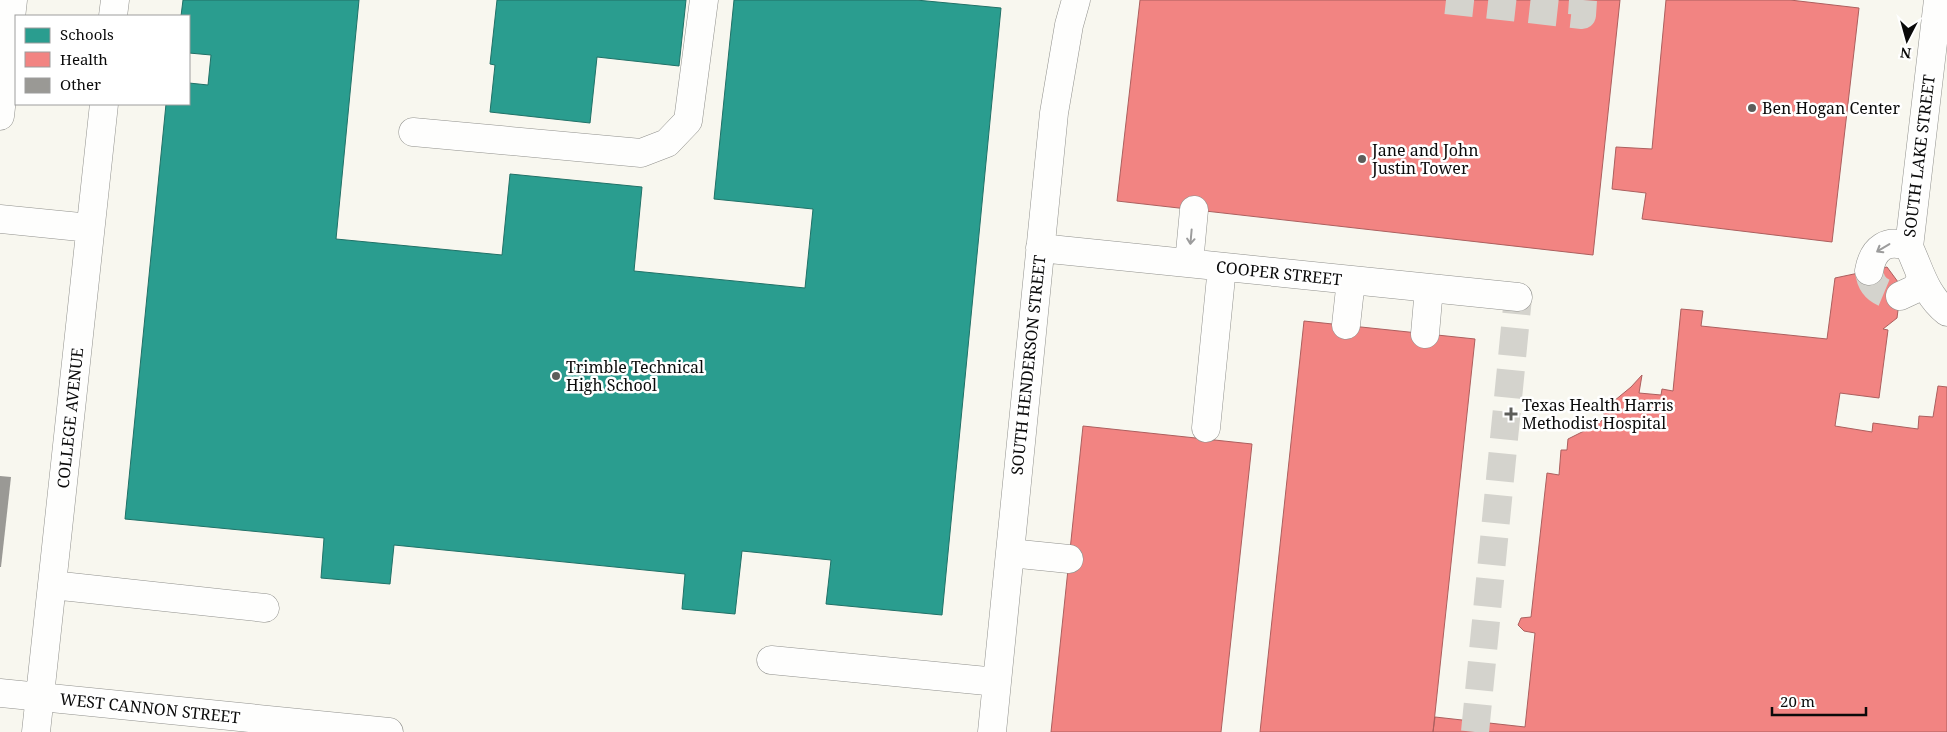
<svg xmlns="http://www.w3.org/2000/svg" width="1947" height="732" font-family="'Noto Serif',serif">
<style>
.schools{fill:#2a9d8f;stroke:#207167}
.health{fill:#f28482;stroke:#ac5f5e}
.building{fill:#9a9995}
.lines{fill:none;stroke-linecap:round;stroke-linejoin:round}
.minor-tunnel{stroke:#d4d3cd;stroke-width:28;stroke-dasharray:28 14;stroke-linecap:butt}
.minor-casing{stroke:#91918d;stroke-width:29}
.minor{stroke:#fefefd;stroke-width:28}
.oneway{stroke:#9c9c9c}
.poi-dot{fill:#5d5d5a;stroke:#fff;stroke-width:2}
.labels{text-anchor:middle;stroke-width:5;stroke-linejoin:round;paint-order:stroke}
.poi-label{font-size:16px;fill:#0a0a0a;stroke:#fff;text-anchor:start}
.street-label{font-size:16px;fill:#0a0a0a;stroke:#fff}
</style>
<rect width="100%" height="100%" fill="#f8f7ef"/>
<path class="schools" d="M183 0H359L336 239 502 255 510 174 642 187 634 271 805 288 813 209 714 199 734 0H916L1001 8 942 615 826 604 831 560 742 551 735 614 682 609 685 574 394 545 390 584 321 578 324 538 125 519 166 104H189V83L208 85 211 55 189 53V16H181Z
M497 0H686L679 66 597 57 590 123 490 112 495 65 490 64Z"/>
<path class="health" d="M1140 0H1620L1593 255 1117 201Z
M1666 0H1790L1859 8 1832 242 1642 219 1646 193 1612 189 1616 147 1652 149Z
M1887 267 1901 286 1897 318 1883 329 1888 330 1879 398 1840 393 1835 426 1872 432 1873 423 1918 429 1919 416 1933 417 1938 386 1947 387V732H1433L1435 717 1525 727 1535 633 1524 631 1518 625 1521 618 1531 617 1547 473 1559 475 1561 450H1567L1568 439 1596 425 1605 418 1603 410 1631 387 1642 375 1639 393 1661 395 1662 389 1673 391 1681 309 1703 311 1701 326 1827 339 1835 278Z
M1304 321 1475 339 1433 732H1260Z
M1083 426 1252 444 1221 732H1051Z"/>
<path class="building" d="M0 476 11 477 1 567H0Z"/>
<g class="lines">
<path class="minor-tunnel" d="M1446 0 1582 15 1583 0
M1869 271C1871 289 1883 295 1900 296
M1475 732 1518 297"/>
<defs>
<path id="minor" d="M1938 0 1909 247C1920 270 1925 295 1947 312
M113 16 115 0
M0 116 13 0
M413 132 641 153 667 143 688 121 704 0
M0 219 90 228
M1040 248 1518 297
M1189 263 1194 210
M1869 271C1873 248 1887 238 1909 247
M1900 296 1915 289 1921 279
M1346 325 1351 280
M1425 334 1429 288
M1206 428 1222 267
M1010 553 1069 559
M52 585 265 608
M771 660 997 682
M0 693 389 732
M36 732 104 104
M992 732 1054 113 1069 25 1076 0"/>
</defs>
<use href="#minor" class="minor-casing"/>
<use href="#minor" class="minor"/>
</g>
<defs><path id="oneway-shaft" d="M-6 0H5M1.5-3L5.5 0L1.5 3" fill="none" stroke-width="1.6" stroke-linecap="round" stroke-linejoin="round" transform="scale(1.25)"/></defs>
<g class="oneway">
<use href="#oneway-shaft" transform="translate(1191 237) rotate(95)"/>
<use href="#oneway-shaft" transform="translate(1883 248) rotate(149)"/>
</g>
<g class="poi-dot">
<circle cx="1752" cy="108" r="5"/>
<circle cx="1362" cy="159" r="5"/>
<circle cx="556" cy="376" r="5"/>
<path d="M1508.5 406.5h5v5h5v5h-5v5h-5v-5h-5v-5h5z"/>
</g>
<g class="labels">
<g class="poi-label">
<text x="1762" y="114">Ben Hogan Center</text>
<text x="1372" y="156">Jane and John<tspan x="1372" dy="18">Justin Tower</tspan></text>
<text x="566" y="373">Trimble Technical<tspan x="566" dy="18">High School</tspan></text>
<text x="1522" y="411">Texas Health Harris<tspan x="1522" dy="18">Methodist Hospital</tspan></text>
</g>
<g class="street-label">
<text transform="translate(1919 156) rotate(-83)" y="6">SOUTH LAKE STREET</text>
<text transform="translate(1279 273) rotate(6)" y="6">COOPER STREET</text>
<text transform="translate(1028 365) rotate(-84)" y="6">SOUTH HENDERSON STREET</text>
<text transform="translate(70 418) rotate(-84)" y="6">COLLEGE AVENUE</text>
<text transform="translate(150 708) rotate(6)" y="6">WEST CANNON STREET</text>
</g>
</g>
<rect x="15" y="15" width="175" height="90" fill="#ffffff" stroke="#9d9d9d"/>
<rect x="25" y="28" width="25" height="15" fill="#2a9d8f" stroke="#9d9d9d"/>
<text x="60" y="40" font-size="15" fill="#0a0a0a">Schools</text>
<rect x="25" y="52" width="25" height="15" fill="#f28482" stroke="#9d9d9d"/>
<text x="60" y="65" font-size="15" fill="#0a0a0a">Health</text>
<rect x="25" y="78" width="25" height="15" fill="#9a9995" stroke="#9d9d9d"/>
<text x="60" y="90" font-size="15" fill="#0a0a0a">Other</text>
<g transform="translate(1907 40) rotate(186)" stroke="#ffffff" stroke-width="4" paint-order="stroke">
<path d="M0-4L9 19L0 12L-9 19Z" fill="#0a0a0a"/>
<text y="-8" font-size="14" font-weight="bold" text-anchor="middle" fill="#0a0a0a">N</text>
</g>
<path d="M1772 707v8h94v-8" fill="none" stroke="#0a0a0a" stroke-width="2.5"/>
<text x="1780" y="707" font-size="15" fill="#0a0a0a" stroke="#ffffff" stroke-width="4" paint-order="stroke">20 m</text>
</svg>
